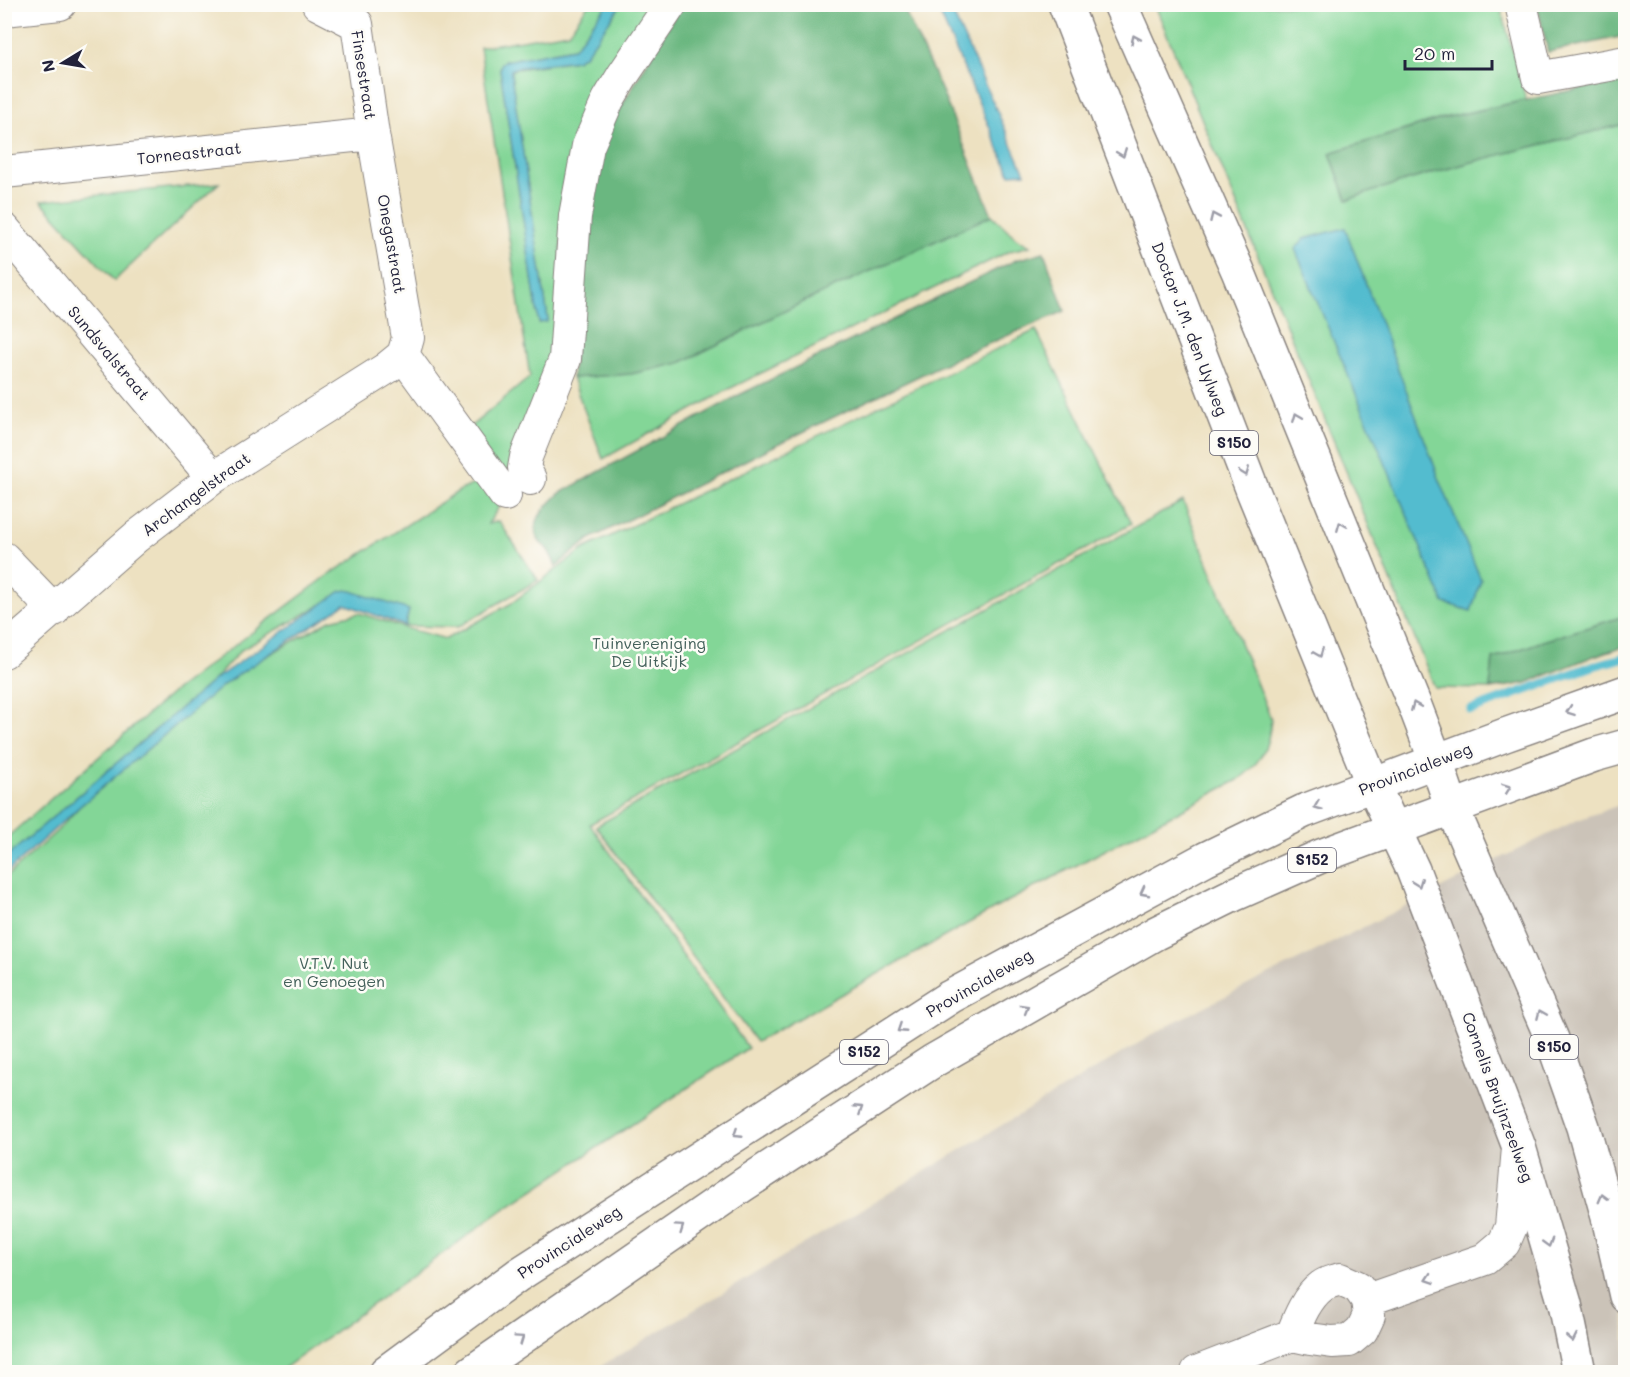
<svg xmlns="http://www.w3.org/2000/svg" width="1630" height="1377" font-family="Mali,sans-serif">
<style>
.industrial{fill:#cbc3b8}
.green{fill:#83d697;stroke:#527c69;stroke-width:1.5}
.forest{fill:#6ab780;stroke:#466c5e;stroke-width:1.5}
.water{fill:#52bccf;stroke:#3a6f85;stroke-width:1.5}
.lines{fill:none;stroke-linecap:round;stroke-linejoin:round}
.stream{stroke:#52bccf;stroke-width:9}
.minor-casing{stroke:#88827e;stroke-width:34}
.major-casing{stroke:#88827e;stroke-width:36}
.minor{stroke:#fff;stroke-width:32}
.major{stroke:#fff;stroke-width:33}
.oneway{stroke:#9c9ca7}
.labels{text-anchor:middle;stroke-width:5;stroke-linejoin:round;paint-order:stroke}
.shield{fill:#fdfcf7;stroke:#646373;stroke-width:1.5}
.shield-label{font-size:15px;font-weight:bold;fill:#22223b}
.street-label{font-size:16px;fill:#22223b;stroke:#fdfcf7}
.park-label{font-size:16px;fill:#44615b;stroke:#fdfcf7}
</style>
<rect width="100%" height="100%" fill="#fdfcf7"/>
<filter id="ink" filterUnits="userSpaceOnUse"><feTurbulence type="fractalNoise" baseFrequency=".0167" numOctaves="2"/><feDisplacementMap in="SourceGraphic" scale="12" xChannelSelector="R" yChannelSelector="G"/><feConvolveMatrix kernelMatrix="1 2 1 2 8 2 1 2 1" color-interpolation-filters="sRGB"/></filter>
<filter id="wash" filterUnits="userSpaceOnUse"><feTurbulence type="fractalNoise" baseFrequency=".008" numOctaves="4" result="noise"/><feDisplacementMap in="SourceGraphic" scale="24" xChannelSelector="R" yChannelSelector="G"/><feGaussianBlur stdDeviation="1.35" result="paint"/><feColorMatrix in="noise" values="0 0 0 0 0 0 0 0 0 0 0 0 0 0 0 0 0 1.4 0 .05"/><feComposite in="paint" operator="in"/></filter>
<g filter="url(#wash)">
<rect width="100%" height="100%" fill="#ede1c1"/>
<path class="industrial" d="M1625 803V1372H591L1172 1023 1575 821Z"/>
<path class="green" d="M588 5H607L574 48 505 61 501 64 500 69 539 323 546 322 548 319 511 74V70L576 60 585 55 621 5H657L597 95 563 185 560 291 561 321 518 467 503 477 469 428 530 377 480 47 569 32Z
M1155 5H1500L1526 100 1447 117 1330 153 1347 200C1438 168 1532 147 1625 124V616L1543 641 1493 659 1490 689 1435 688Z
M219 183 114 281 41 201Z
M992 215 1016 238 1030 246 1010 251 733 387 603 459 572 378 631 374 680 363 801 303Z
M1036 330 1131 524 590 824 748 1048 504 1209 279 1372H5L4 879 57 831 79 807 227 682 253 664 330 620 359 613 405 628 446 639 510 604 584 549Z
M478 482 504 499 488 524 499 521 538 580 458 627 405 626 409 610 341 591 324 603 241 650 214 680 5 858V839L173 692 327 576 459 491Z
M1183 501 1271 719C1269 748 1261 763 1238 780L1001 905 756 1042 596 826Z"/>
<path class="forest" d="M681 5H902L941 89 992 215 801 303 680 363 631 374 572 378 579 272 602 139Z
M1537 5H1625V36L1548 52Z
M1625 79V124C1532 147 1438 168 1347 200L1330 153 1448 117Z
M1044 252 1065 311 960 356 772 447 590 539 556 566C553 560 551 554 547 549 545 546 542 545 540 542 527 523 547 505 560 493L739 395 1016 260Z
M1625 616V646L1594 656 1526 683 1490 689 1493 659 1543 641Z"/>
<path class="water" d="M607 5H621L585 55 576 60 515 68 511 70V74L548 319 547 322 539 323 500 69 501 63 505 61 574 48Z
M936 5H949L1025 173 1010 174Z
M1345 228 1439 478 1481 580 1471 611 1444 603 1295 249 1304 239Z
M348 590 409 610 405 626 345 604 227 682 79 807 5 874V858L214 680 341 591Z"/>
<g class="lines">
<path class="stream" d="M1471 710 1593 666 1626 657"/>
</g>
</g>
<g filter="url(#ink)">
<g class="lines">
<defs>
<path id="minor" d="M318 4 357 24 373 134 408 338 403 355
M1521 4 1538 78 1626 62
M4 10 60 4
M4 172 373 134
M4 229 213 478
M403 355 505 495
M530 479 524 468 526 457 565 359 575 216 588 146 608 100 623 75 671 4
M4 558 54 610
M4 652 136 537 213 478 387 368 403 355
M1367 1300 1485 1259 1504 1243 1511 1227 1518 1148
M1197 1372 1292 1335C1299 1317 1307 1297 1322 1286 1327 1282 1335 1281 1340 1279L1358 1287 1367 1300 1369 1315 1362 1330 1349 1341 1332 1342 1310 1339 1292 1335"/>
<path id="major" d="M1065 4 1253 491 1373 785 1413 870 1519 1147 1565 1304 1579 1372
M1120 4 1238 271 1415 706 1436 761 1452 808 1552 1039 1583 1127 1608 1217 1626 1296
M386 1372 518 1275 950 997 1205 859 1304 811 1505 735 1626 692
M472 1372 743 1185 933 1061 1156 933 1233 895 1321 856 1594 755 1626 746"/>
</defs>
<use href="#minor" class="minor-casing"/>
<use href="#major" class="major-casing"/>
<use href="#minor" class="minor"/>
<use href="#major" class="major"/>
</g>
<defs><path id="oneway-chevron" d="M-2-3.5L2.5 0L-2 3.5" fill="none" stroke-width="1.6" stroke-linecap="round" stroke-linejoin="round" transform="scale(1.5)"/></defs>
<g class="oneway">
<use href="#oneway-chevron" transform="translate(1135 39) rotate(-114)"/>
<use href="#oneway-chevron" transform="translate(1122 153) rotate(69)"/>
<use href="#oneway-chevron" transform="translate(1214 217) rotate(-114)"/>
<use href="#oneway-chevron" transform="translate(1297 417) rotate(-112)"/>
<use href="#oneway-chevron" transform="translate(1245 472) rotate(69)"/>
<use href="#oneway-chevron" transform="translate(1341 526) rotate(-112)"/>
<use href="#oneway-chevron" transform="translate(1319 653) rotate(68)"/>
<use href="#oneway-chevron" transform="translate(1415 706) rotate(-112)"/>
<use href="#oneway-chevron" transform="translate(1570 711) rotate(160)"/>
<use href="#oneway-chevron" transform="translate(1507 788) rotate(-20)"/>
<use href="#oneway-chevron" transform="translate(1318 806) rotate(158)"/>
<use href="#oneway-chevron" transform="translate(1418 883) rotate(69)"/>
<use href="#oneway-chevron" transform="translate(1144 892) rotate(152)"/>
<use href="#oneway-chevron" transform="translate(1025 1008) rotate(-30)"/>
<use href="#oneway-chevron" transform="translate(1541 1014) rotate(-113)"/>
<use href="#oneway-chevron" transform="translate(901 1029) rotate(147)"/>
<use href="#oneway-chevron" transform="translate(859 1109) rotate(-33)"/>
<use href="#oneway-chevron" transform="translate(737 1134) rotate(147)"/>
<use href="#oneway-chevron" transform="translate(1603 1198) rotate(-105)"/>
<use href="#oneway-chevron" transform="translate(680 1228) rotate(-35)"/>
<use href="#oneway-chevron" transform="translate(1548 1243) rotate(74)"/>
<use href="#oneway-chevron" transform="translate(1429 1279) rotate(161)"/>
<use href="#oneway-chevron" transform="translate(1572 1338) rotate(79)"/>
<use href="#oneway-chevron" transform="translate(520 1339) rotate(-35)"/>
</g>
</g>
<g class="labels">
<g class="shield">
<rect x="1210" y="431" width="48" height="24" rx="4.5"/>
<rect x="1288" y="848" width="48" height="24" rx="4.5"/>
<rect x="1530" y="1035" width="48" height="24" rx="4.5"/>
<rect x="840" y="1040" width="48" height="24" rx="4.5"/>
</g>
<g class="shield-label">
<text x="1234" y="448">S150</text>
<text x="1312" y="865">S152</text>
<text x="1554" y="1052">S150</text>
<text x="864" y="1057">S152</text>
</g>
<g class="street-label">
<text transform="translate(364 75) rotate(81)" y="6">Finsestraat</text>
<text transform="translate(189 153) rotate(-6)" y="6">Torneastraat</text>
<text transform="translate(392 244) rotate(80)" y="6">Onegastraat</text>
<text transform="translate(1190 329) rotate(69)" y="6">Doctor J.M. den Uylweg</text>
<text transform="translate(109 353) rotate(50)" y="6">Sundsvalstraat</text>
<text transform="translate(196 494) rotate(-36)" y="6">Archangelstraat</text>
<text transform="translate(1415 769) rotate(-21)" y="6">Provincialeweg</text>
<text transform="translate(979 983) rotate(-30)" y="6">Provincialeweg</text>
<text transform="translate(1498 1097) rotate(70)" y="6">Cornelis Bruijnzeelweg</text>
<text transform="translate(569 1242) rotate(-33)" y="6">Provincialeweg</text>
</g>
<g class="park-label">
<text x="649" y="649">Tuinvereniging<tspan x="649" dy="18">De Uitkijk</tspan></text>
<text x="334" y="969">V.T.V. Nut<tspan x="334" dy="18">en Genoegen</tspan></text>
</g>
</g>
<rect width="1630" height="1377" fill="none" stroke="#fdfcf7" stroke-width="24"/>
<g transform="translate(63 63) rotate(259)" stroke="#fdfcf7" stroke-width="4.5" paint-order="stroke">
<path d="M0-4.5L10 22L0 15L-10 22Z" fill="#22223b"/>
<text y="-9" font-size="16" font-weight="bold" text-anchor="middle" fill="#22223b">N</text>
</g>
<path d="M1405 60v9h87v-9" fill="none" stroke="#22223b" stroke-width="3"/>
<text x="1414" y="60" font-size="18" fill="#22223b" stroke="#fdfcf7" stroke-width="4.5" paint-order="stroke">20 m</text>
</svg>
